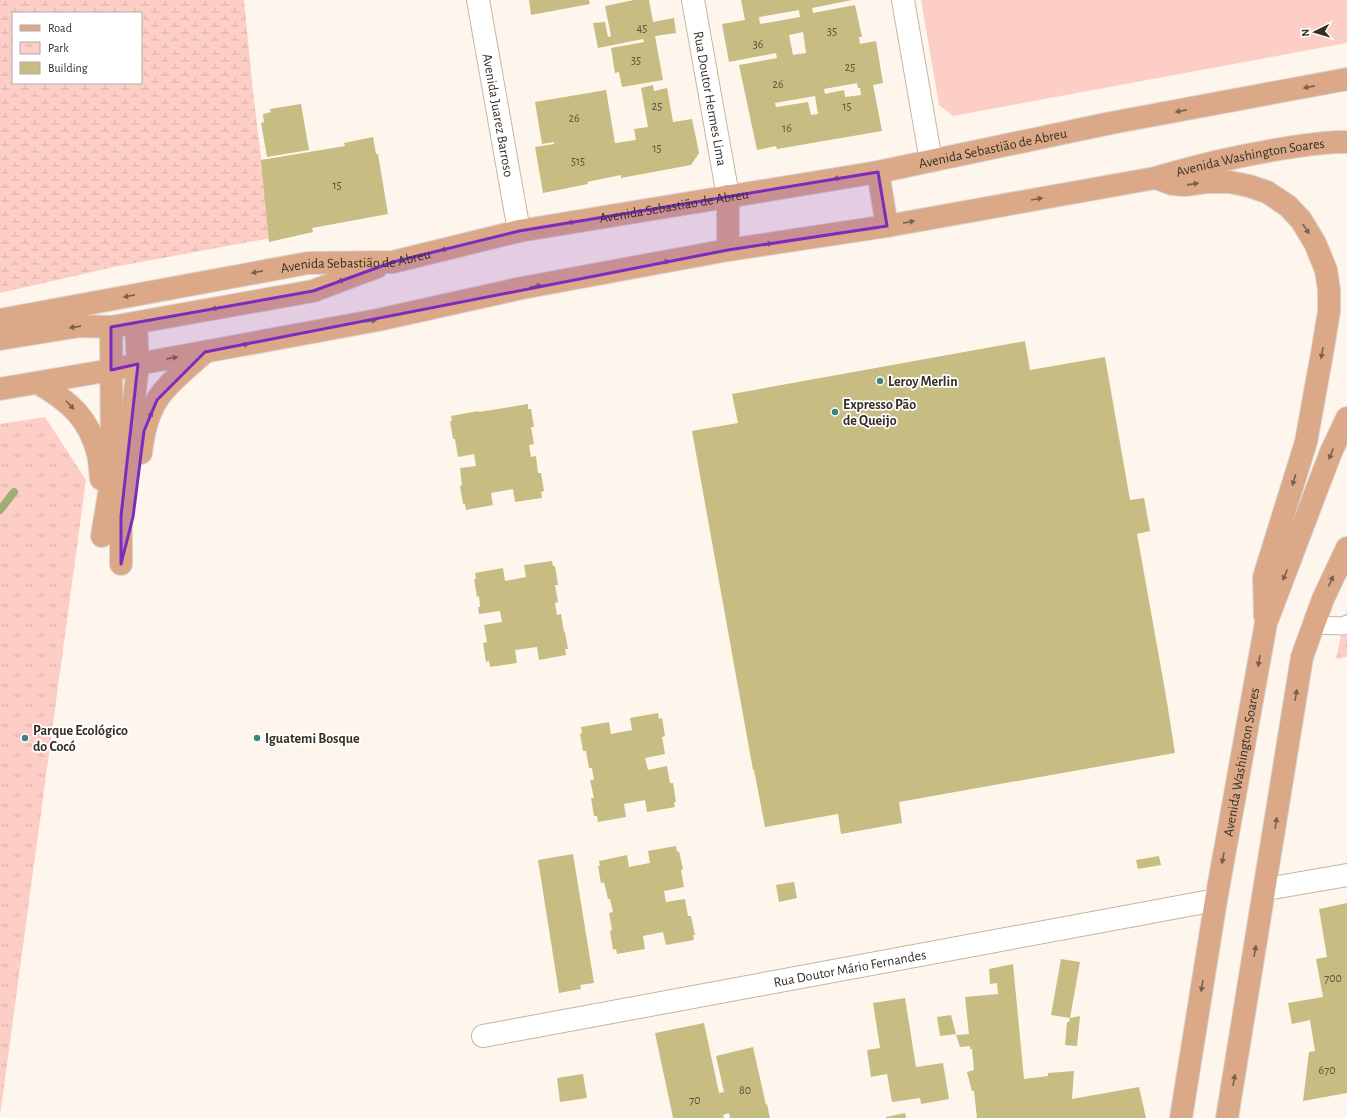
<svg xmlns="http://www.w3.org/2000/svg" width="1347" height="1118" font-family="'Alegreya Sans',sans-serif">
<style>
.grass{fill:#fdcec6}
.wetland{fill:url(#wetland-marsh);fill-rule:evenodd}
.park{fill:url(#park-tufts)}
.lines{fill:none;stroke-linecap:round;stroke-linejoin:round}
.stream{stroke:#9fae77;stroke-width:8}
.building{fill:#c7bc81;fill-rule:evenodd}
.pedestrian-casing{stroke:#c6b59e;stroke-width:19}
.minor-casing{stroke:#c6b59e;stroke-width:24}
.primary-casing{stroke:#d7d5d4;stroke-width:24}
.pedestrian{stroke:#fff;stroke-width:17}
.minor{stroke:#fff;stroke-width:22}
.primary{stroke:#dba988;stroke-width:22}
.oneway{fill:#78604d}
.marked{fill:#7b2cbf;fill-opacity:0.2;stroke:#7b2cbf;stroke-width:3;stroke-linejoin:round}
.poi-dot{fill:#3e8582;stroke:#fff;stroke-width:1.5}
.labels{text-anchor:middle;stroke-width:3.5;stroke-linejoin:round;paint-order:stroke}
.number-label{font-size:12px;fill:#5a523d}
.street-label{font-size:14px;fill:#362f26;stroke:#fff}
.poi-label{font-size:14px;font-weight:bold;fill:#362f26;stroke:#fff;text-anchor:start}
</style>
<defs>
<pattern id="wetland-marsh" width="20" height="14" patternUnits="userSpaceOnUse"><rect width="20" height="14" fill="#fdcec6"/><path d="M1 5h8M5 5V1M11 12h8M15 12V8" fill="none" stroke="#d9b1aa"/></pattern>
<pattern id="park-tufts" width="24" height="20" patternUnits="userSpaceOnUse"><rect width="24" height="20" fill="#fdcec6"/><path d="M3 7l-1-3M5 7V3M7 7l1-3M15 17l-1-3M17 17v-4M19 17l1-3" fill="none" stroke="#d9b1aa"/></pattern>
</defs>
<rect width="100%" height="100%" fill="#fef6ed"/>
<path class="grass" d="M921 0H1347V43L953 116 939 105Z"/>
<path class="wetland" d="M0 0H244L253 92 271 238 114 267 0 293ZM13 13H141V83H13Z"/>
<path class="park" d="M45 417 86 480 0 1116V424Z
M1347 609V657L1336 659Z"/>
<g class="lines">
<path class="stream" d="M0 510 14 492"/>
</g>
<path class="building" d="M529 0H589L590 4 531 15Z
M634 0H649L653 22 674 18 676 33 655 36 663 80 622 87 619 72 615 73 611 48 644 42 643 39 598 48 593 23 605 22 608 37 611 36 605 6Z
M741 0H852L812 8 813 13 855 5 862 37H859L860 44 876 41 883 83 873 85 882 131 777 149 776 146 757 150 739 65 777 58 776 53 729 62 722 24 745 20ZM799 10 800 17 760 24 759 17ZM803 32 806 53 793 55 789 35ZM857 83 858 88H860L861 95 845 97 844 90 825 94 824 89ZM815 96 818 114 811 115 808 102 776 107 775 103Z
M653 85 654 91 667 88 673 122 692 119 699 153 691 165 621 178V175L587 182 588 184 543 193 535 147 554 144V142L542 144 535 102 606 90 615 143 636 140 634 129 648 127 641 88Z
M301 104 309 150 267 157 261 123 264 122 263 114 271 112 270 109Z
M373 137 376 154H378L388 214 312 228 313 232 269 242 261 160 345 146 344 143Z
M1025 341 1030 370 1105 357 1130 500 1144 498 1150 531 1137 534 1166 696 1175 753 899 802 902 823 841 834 838 814 765 827 754 770H753L692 431 738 423 732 394Z
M528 404V409H531L534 427H531L534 444 529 445 531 457 536 456 538 473H541L544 491 541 492 542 498 515 502 513 489 491 493 493 505 466 510 465 504H463L460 486 462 485 460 468 476 466 474 454 458 457 455 439H453L450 421H452L451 416 478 411 479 412Z
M552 561 553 566H555L558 585H555L558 602 555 603 557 615 561 614 564 632H565L568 649H565L566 655 539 660 537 647 515 650 517 663 490 667 489 661 486 662 483 643 487 642 484 625 502 622 500 611 479 614 478 607H480L479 596 477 597 474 579H476L475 573 503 568 505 581 526 577 524 565Z
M658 713 659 719 662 718 665 736 662 737 665 754 645 758 648 770 667 766 670 783H673L676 802H674L675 807 647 812 645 800 624 804 626 817 598 822 597 816H594L591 798H594L590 780H594L592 768H589L586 751H583L580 734 582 733 581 727 609 722 611 734 632 730 630 718Z
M676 846 677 852 679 851 683 869 681 870 684 887 664 891 666 902 685 899 688 916H691L695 935H693L694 940 666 945 663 932 643 936 645 949 617 954 616 949 613 950 610 931 612 930 609 913 613 912 610 899H608L604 882 601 883 598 866H600L599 861 627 855 629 867 650 863 648 851Z
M573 854 594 983 580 985 581 989 559 993 538 860Z
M1159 856 1161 865 1138 869 1136 860Z
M794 882 797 898 779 902 776 885Z
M1347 903V1093L1303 1101 1309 1052 1315 1051 1310 1020 1292 1024 1288 1003 1323 997 1316 959 1327 957 1319 909Z
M1061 959 1080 962 1070 1018 1051 1015Z
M1013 964 1024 1079 1048 1076V1073L1074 1071 1072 1099 1139 1087 1146 1118H977L974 1091H972L967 1072 974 1070 972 1049H970V1046L960 1047 956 1035 969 1034 965 997 998 994 997 983 990 984 989 969Z
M905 998 916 1067 943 1063 949 1099 921 1104 920 1098 892 1102 887 1074 871 1077 867 1050 880 1048 873 1003Z
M951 1015 956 1034 940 1036 937 1017Z
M1080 1016 1077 1046 1065 1045 1067 1022H1069L1070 1018Z
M704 1023 719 1093 724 1092 716 1056 753 1047 766 1105 767 1104 770 1118H730L729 1113 723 1115 724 1118H673L655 1033Z
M583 1074 587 1098 560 1102 557 1078Z
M905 1113 906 1118H886V1117Z"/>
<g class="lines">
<defs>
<path id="pedestrian" d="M1314 625 1343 626 1347 624"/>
<g id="minor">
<path id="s1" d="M478 0 519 231"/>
<path id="s2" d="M693 0 728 196"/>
<path d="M903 0 931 161"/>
<path d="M1266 889 1347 875"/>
<path id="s3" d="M483 1036 1216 900"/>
</g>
<g id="primary">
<path d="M878 172 887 226"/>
<path d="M1159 179 1172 184 1185 185 1207 182H1230L1249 186 1267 192 1288 206 1301 220 1315 243 1326 270 1329 290V311L1323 348 1306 442 1264 577 1265 616"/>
<path d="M728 196V250"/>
<path id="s4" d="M0 320 308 263 393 262 519 231 878 172 1111 123 1347 79"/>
<path d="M0 339 80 326 111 327 313 291 377 267"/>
<path d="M38 383C69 401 89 418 98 454 100 462 100 471 101 479"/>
<path id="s5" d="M0 389 111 370 138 364 378 320 522 288 728 250 887 226 1155 178C1198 165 1242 155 1286 148 1306 145 1327 141 1347 142"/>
<path d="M141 453C143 435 147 416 157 400 167 383 190 366 205 352"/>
<path d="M102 536 112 476 111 327"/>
<path d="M121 564V516L138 364 136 323"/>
<path id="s6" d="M1181 1118 1216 900 1266 623 1331 452 1347 418"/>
<path d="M1227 1118 1302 657 1323 599 1347 548"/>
</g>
</defs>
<use href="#pedestrian" class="pedestrian-casing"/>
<use href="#minor" class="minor-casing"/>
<use href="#primary" class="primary-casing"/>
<use href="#pedestrian" class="pedestrian"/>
<use href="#minor" class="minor"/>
<use href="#primary" class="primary"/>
</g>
<defs><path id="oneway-solid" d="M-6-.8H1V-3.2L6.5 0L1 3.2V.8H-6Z"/></defs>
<g class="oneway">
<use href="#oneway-solid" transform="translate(1309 87) rotate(169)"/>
<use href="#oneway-solid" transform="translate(1181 111) rotate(169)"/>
<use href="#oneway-solid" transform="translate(839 178) rotate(171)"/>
<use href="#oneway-solid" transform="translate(1193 184) rotate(-8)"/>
<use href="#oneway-solid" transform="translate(1037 199) rotate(-10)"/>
<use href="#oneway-solid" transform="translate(573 222) rotate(170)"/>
<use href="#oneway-solid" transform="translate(909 222) rotate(-11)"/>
<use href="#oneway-solid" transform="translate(1306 229) rotate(57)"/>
<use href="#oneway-solid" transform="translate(767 244) rotate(-8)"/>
<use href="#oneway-solid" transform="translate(446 249) rotate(166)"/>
<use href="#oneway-solid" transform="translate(664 262) rotate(-11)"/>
<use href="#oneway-solid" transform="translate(257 272) rotate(169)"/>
<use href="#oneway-solid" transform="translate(343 280) rotate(160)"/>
<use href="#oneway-solid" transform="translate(536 286) rotate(-10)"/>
<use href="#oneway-solid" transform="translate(129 296) rotate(169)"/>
<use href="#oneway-solid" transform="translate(217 308) rotate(170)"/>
<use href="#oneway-solid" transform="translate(371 321) rotate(-10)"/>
<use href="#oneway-solid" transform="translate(75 327) rotate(172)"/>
<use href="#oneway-solid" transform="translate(243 345) rotate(-10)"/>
<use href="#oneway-solid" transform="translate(1322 353) rotate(100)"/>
<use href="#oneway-solid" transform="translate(172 358) rotate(-10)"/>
<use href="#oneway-solid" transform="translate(70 405) rotate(46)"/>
<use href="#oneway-solid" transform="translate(150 417) rotate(-68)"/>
<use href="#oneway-solid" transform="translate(1331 454) rotate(112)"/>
<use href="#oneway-solid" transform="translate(1294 480) rotate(107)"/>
<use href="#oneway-solid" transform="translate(1285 575) rotate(112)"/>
<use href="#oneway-solid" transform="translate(1331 581) rotate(-66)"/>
<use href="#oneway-solid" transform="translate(1259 661) rotate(100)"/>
<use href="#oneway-solid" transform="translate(1296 695) rotate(-81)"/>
<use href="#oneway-solid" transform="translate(1276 823) rotate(-81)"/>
<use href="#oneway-solid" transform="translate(1223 858) rotate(100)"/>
<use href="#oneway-solid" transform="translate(1255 951) rotate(-80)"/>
<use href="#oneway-solid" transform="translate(1202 986) rotate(99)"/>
<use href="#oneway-solid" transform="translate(1234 1080) rotate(-80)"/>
</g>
<path class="marked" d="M878 172 887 226 728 250 205 352 157 400 144 431 133 517 121 564V516L138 364 111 370V327L313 291 393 262 519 231Z"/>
<g class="poi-dot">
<circle cx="880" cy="381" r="4"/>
<circle cx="835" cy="412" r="4"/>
<circle cx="25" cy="738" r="4"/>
<circle cx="257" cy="738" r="4"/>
</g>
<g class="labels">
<g class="number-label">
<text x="642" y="32">45</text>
<text x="832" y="35">35</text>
<text x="758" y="48">36</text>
<text x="636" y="64">35</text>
<text x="850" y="71">25</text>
<text x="778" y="88">26</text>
<text x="657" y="110">25</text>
<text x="847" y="110">15</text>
<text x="574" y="122">26</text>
<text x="787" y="132">16</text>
<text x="657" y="152">15</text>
<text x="578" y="165">515</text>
<text x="337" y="189">15</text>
<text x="1333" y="982">700</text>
<text x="1327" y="1074">670</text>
<text x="745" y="1094">80</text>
<text x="695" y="1104">70</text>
</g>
<g class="street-label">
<text dy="5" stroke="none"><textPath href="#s2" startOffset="100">Rua Doutor Hermes Lima</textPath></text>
<text dy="5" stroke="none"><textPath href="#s1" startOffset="117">Avenida Juarez Barroso</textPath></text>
<text dy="5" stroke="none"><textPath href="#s4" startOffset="1009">Avenida Sebastião de Abreu</textPath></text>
<text dy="5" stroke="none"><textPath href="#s5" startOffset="1272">Avenida Washington Soares</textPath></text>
<text dy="5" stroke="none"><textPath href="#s4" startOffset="685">Avenida Sebastião de Abreu</textPath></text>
<text dy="5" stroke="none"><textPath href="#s4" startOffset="361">Avenida Sebastião de Abreu</textPath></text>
<text dy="5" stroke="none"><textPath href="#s6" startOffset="361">Avenida Washington Soares</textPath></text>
<text dy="5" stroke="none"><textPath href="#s3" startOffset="373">Rua Doutor Mário Fernandes</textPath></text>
</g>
<g class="poi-label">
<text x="888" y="386">Leroy Merlin</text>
<text x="843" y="409">Expresso Pão<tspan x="843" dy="16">de Queijo</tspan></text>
<text x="33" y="735">Parque Ecológico<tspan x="33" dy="16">do Cocó</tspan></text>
<text x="265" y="743">Iguatemi Bosque</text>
</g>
</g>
<rect x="12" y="12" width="130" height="72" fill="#ffffff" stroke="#afaca8"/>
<rect x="20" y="25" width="20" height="6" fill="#dba988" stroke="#afaca8"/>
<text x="48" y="32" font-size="12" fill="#362f26">Road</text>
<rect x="20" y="42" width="20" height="12" fill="url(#park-tufts)" stroke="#afaca8"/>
<text x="48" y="52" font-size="12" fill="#362f26">Park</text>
<rect x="20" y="62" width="20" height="12" fill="#c7bc81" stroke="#afaca8"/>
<text x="48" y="72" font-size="12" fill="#362f26">Building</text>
<g transform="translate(1315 32) rotate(265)" stroke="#ffffff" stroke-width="3" paint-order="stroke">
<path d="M0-3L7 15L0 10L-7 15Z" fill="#362f26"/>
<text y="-6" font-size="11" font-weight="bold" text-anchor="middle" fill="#362f26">N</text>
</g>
</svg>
